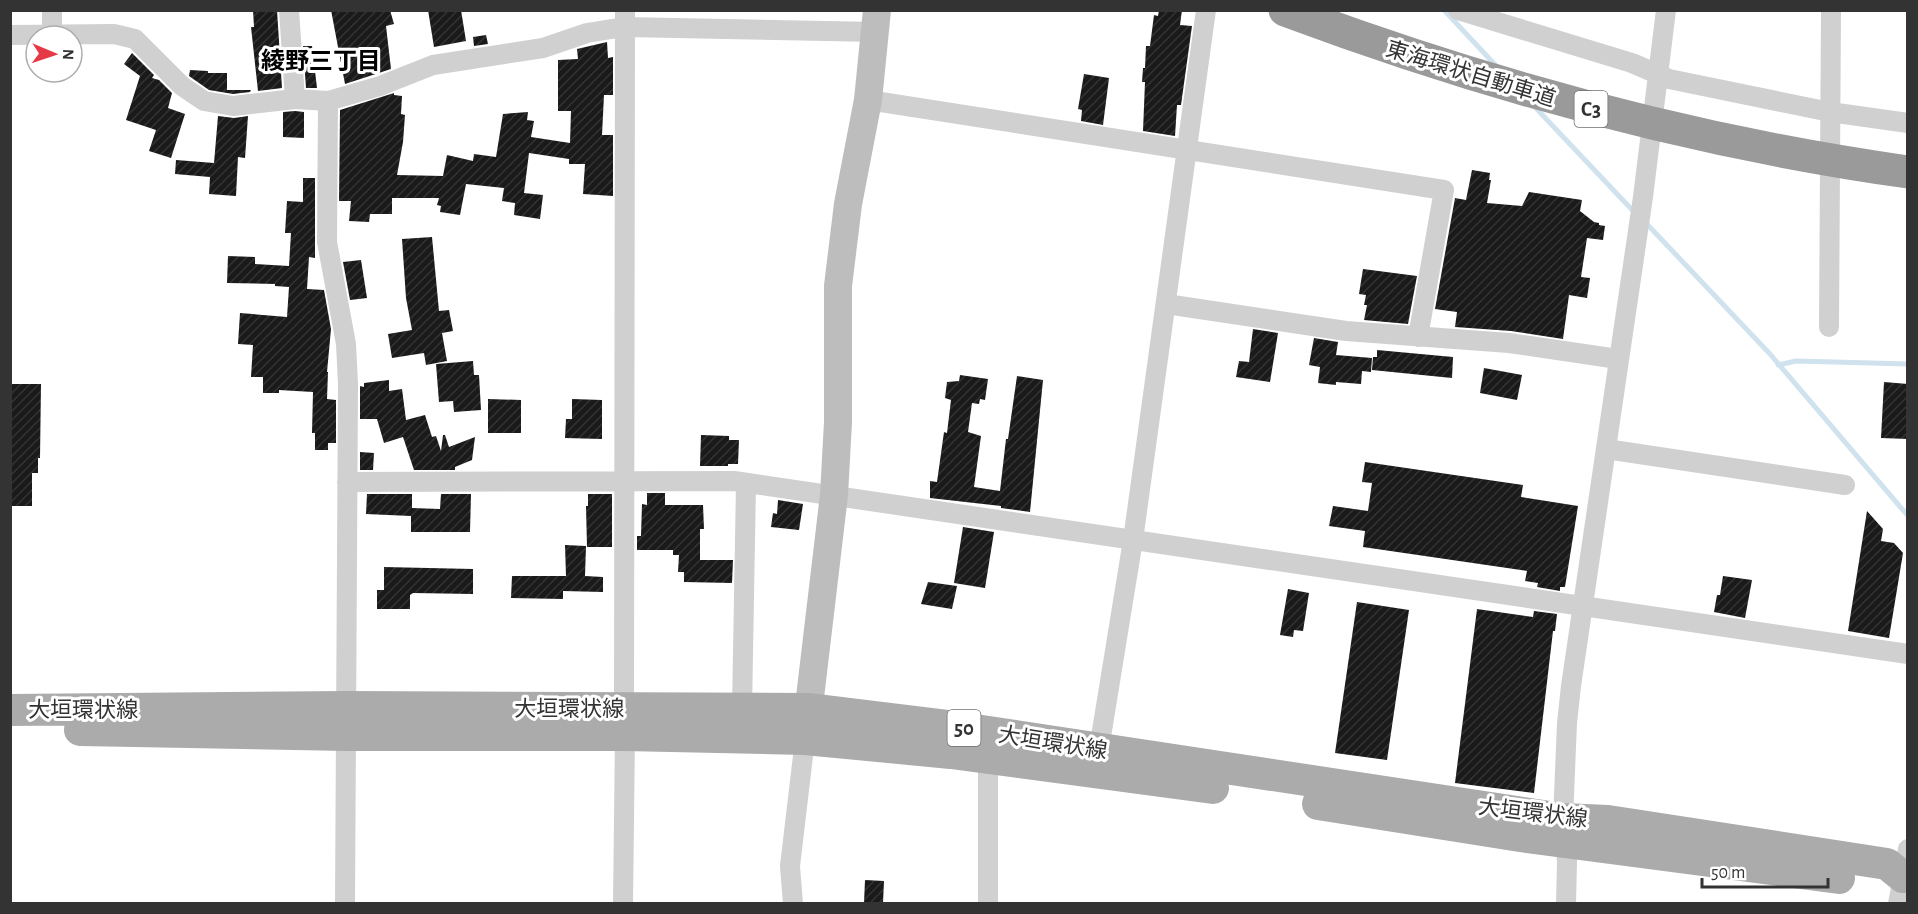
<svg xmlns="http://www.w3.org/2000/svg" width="1918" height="914" font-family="'Alegreya Sans','Noto Sans JP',sans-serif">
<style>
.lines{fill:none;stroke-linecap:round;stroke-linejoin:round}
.stream{stroke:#cfe2ee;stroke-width:5}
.building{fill:url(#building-hatch)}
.street{stroke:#d0d0d0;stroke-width:20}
.secondary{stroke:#bdbdbd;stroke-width:28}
.primary{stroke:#ababab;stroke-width:32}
.highway-bridge{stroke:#9a9a9a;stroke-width:33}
.labels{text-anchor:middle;stroke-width:6;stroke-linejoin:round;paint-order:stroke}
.shield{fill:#fff;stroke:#707070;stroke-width:1.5}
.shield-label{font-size:21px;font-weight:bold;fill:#333}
.street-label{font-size:22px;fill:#333;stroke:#fff}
.neighbourhood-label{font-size:24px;font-weight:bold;fill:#000;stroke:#fff}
</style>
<defs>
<pattern id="building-hatch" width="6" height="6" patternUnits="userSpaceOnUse" patternTransform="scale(1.5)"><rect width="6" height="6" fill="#1a1a1a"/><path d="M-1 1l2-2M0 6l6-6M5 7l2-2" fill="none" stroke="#333"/></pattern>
</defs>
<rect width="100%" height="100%" fill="#fff"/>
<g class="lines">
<path class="stream" d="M1444 10 1498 68
M1533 105 1636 214
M1645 222 1770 354 1908 516
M1778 365 1796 361 1908 364"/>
</g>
<path class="building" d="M253 10H277L282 88 258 91 251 27H254Z
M331 10H390L394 24 386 26 391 69 345 84Z
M428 10H461L466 41 434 47Z
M1159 10H1182L1180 25 1192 26 1181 105H1177L1175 136 1143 131 1145 82H1142L1143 68H1145L1146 46H1150L1154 15 1158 16Z
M486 35 488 44 474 46 473 37Z
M607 42 608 58 613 57V95H604L602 135H613V196L583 194 585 164H569V159L529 153 524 193 543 195 540 219 514 215 515 203 502 201 504 188 466 184 460 215 440 212 441 206 437 205 439 198H392V214H370L369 222 349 221 351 201H339L340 110 394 93V95L402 96 401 114 405 115 403 142 397 175 443 176 447 155 473 161 474 154 496 157 503 114 528 112 527 120 534 121 531 137 570 143 571 111H558V60L578 59 577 49Z
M303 46H312L317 88H306Z
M132 53 154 75 152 78 159 80 172 93 168 108 185 114 171 158 149 151 156 130 126 120 140 76 124 64Z
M190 70 208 71V73H227V90H251L250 92 233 94 209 90 189 76Z
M1084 74 1109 78 1103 125 1081 121 1082 110 1078 109Z
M295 111 304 112V138L283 137V112Z
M218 116 234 118 248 116 245 158 238 157 236 196 209 194 210 177 175 174 176 160 214 163Z
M1472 170 1490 173 1489 180H1491L1487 203 1522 206 1529 192 1582 200 1580 211 1594 222 1599 223V225L1605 226 1603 240 1587 238 1581 277 1590 278 1587 298 1569 295 1563 339 1511 331 1455 327 1457 312 1435 309 1455 198 1466 200Z
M303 178H315V258L309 257 307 289 324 290 331 329 327 372H328L327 399 336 400V443H328V450H315V433H312L313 392 279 390V393H263V377H251L253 345 238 344 240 313 287 317 289 287 275 286V284L227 283 228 256 255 257V264L289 266 291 233H285L287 201 303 202Z
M432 237 439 311 449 310 453 331 442 333 447 361 426 365 424 353 392 358 388 334 412 330 406 298 402 239Z
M361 260 367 298 350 300 343 262Z
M1363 269 1417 276 1408 324 1364 320 1367 305H1364L1366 295 1359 294Z
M1253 329 1278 333 1270 382 1236 377 1239 361 1249 362Z
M1314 338 1338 342 1336 355 1372 358 1371 372 1362 371 1361 384 1336 382V385L1318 383 1320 367 1309 365Z
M1377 350 1453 357 1452 378 1372 370 1373 357H1377Z
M473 361 474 375H479L481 410 454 412 453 401 439 402 436 364Z
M1484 368 1522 375 1517 400 1480 393Z
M960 375 988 379 985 400 980 399 979 404 972 403 968 432 981 436 974 487 1000 491 1006 439H1008L1017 376 1043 380 1030 512 1001 508V506L930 498V481L937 482 944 432 947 433 951 400 945 398 947 382 959 381Z
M389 380V391L402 389 406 420 425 415 432 437 436 436 441 451 443 435H445L449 447 475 437 472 460 455 467V470H414L403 437 384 443 377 419H360V386L364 387V383Z
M1884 382 1908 384V439L1881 438Z
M10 384H41L40 458H38V473H32V506H10Z
M488 399 521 400V433H488Z
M572 399 602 400V439L565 438 566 419H572Z
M701 435 729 436V440H739L738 464H728V466H700Z
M360 452 374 453 373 470H360Z
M1365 462 1523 485 1521 497 1578 506 1565 587H1560V591L1537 587 1538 583 1525 581 1527 571 1363 547 1365 531 1329 526 1333 506 1368 511 1372 483 1362 482Z
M647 493H665V505H703L704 529H700V560H733L732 583 684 582V572H678L679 555H673V550H637V536H641L642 504 647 505Z
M367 494H412V508L440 509 441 494H471L470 532H411V516L366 514Z
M588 494H612V547H587L586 506H588Z
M778 500 803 504 799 530 771 527 773 513 777 514Z
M1867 511 1883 529 1881 541 1894 543 1903 553 1889 638 1848 631Z
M963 527 994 532 985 588 954 583Z
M565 545 586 546 585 576 603 577V592L563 591V599L511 598 512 576H566Z
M384 567 473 569V594L413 593 410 595V609H377V590H384Z
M1723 576 1752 580 1745 618 1714 612 1717 595H1720Z
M928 582 957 586 952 609 921 604Z
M1288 589 1309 593 1303 631 1294 630 1293 637 1280 635Z
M1357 602 1409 610 1387 760 1335 753Z
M1477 609 1533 617 1534 611 1557 614 1555 631H1553L1534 793 1455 783Z
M865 880 884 881 883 903H864Z"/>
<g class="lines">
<path class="street" d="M289 10 295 99
M1458 10 1632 63 1669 79 1830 112 1908 123
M10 35 114 34 135 39 182 86 204 101 233 106 295 99 328 101 380 86 433 65 543 48 587 33 624 27 876 32
M52 35V10
M868 100 1444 190 1418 337
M328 101 327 242 346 344 348 384 345 904
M1166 304 1346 331 1509 343 1618 359
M1829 327 1831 10
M1606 449 1845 485
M347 482 734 481 1908 654
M624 708 625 10
M742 709 746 484
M1099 749 1133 540 1206 10
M623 904 625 735
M793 904 790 866 805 739
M988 904V758
M1566 904 1567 861 1563 819 1567 723 1571 686 1643 197 1666 10
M1898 904 1908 849"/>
<path class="secondary" d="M806 731 834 495 838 422V286L848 204 868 100 877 10"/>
<path class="primary" d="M10 710 346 707 808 709 955 727 1563 819 1608 821 1887 864 1903 877
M80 730 347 735H625L805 739 951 753 1213 788
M1318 804 1520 836 1839 878"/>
<path class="highway-bridge" d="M1285 10C1486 85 1694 142 1908 172"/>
</g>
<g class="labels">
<g class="shield">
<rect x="1574.5" y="91" width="33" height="36" rx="4.5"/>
<rect x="947.5" y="710" width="33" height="36" rx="4.5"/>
</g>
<g class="shield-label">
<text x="1591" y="116">C3</text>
<text x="964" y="735">50</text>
</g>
<g class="street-label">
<text transform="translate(1471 73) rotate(17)" y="8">東海環状自動車道</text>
<text x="569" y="716">大垣環状線</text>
<text x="83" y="717">大垣環状線</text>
<text transform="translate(1053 742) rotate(9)" y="8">大垣環状線</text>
<text transform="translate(1533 812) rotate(7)" y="8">大垣環状線</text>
</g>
<g class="neighbourhood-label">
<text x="321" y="69">綾野三丁目</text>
</g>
</g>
<rect width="1918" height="914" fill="none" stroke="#333333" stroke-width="24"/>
<g transform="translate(54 54) rotate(92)"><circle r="28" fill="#ffffff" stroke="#adadad" stroke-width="1.5"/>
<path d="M0-4.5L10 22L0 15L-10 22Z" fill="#e63946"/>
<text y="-9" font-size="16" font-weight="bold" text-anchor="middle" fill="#333333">N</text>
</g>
<path d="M1702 878v9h126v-9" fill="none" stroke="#333333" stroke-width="3"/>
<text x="1711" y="878" font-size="18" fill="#333333" stroke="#ffffff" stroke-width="4.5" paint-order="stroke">50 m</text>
</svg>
